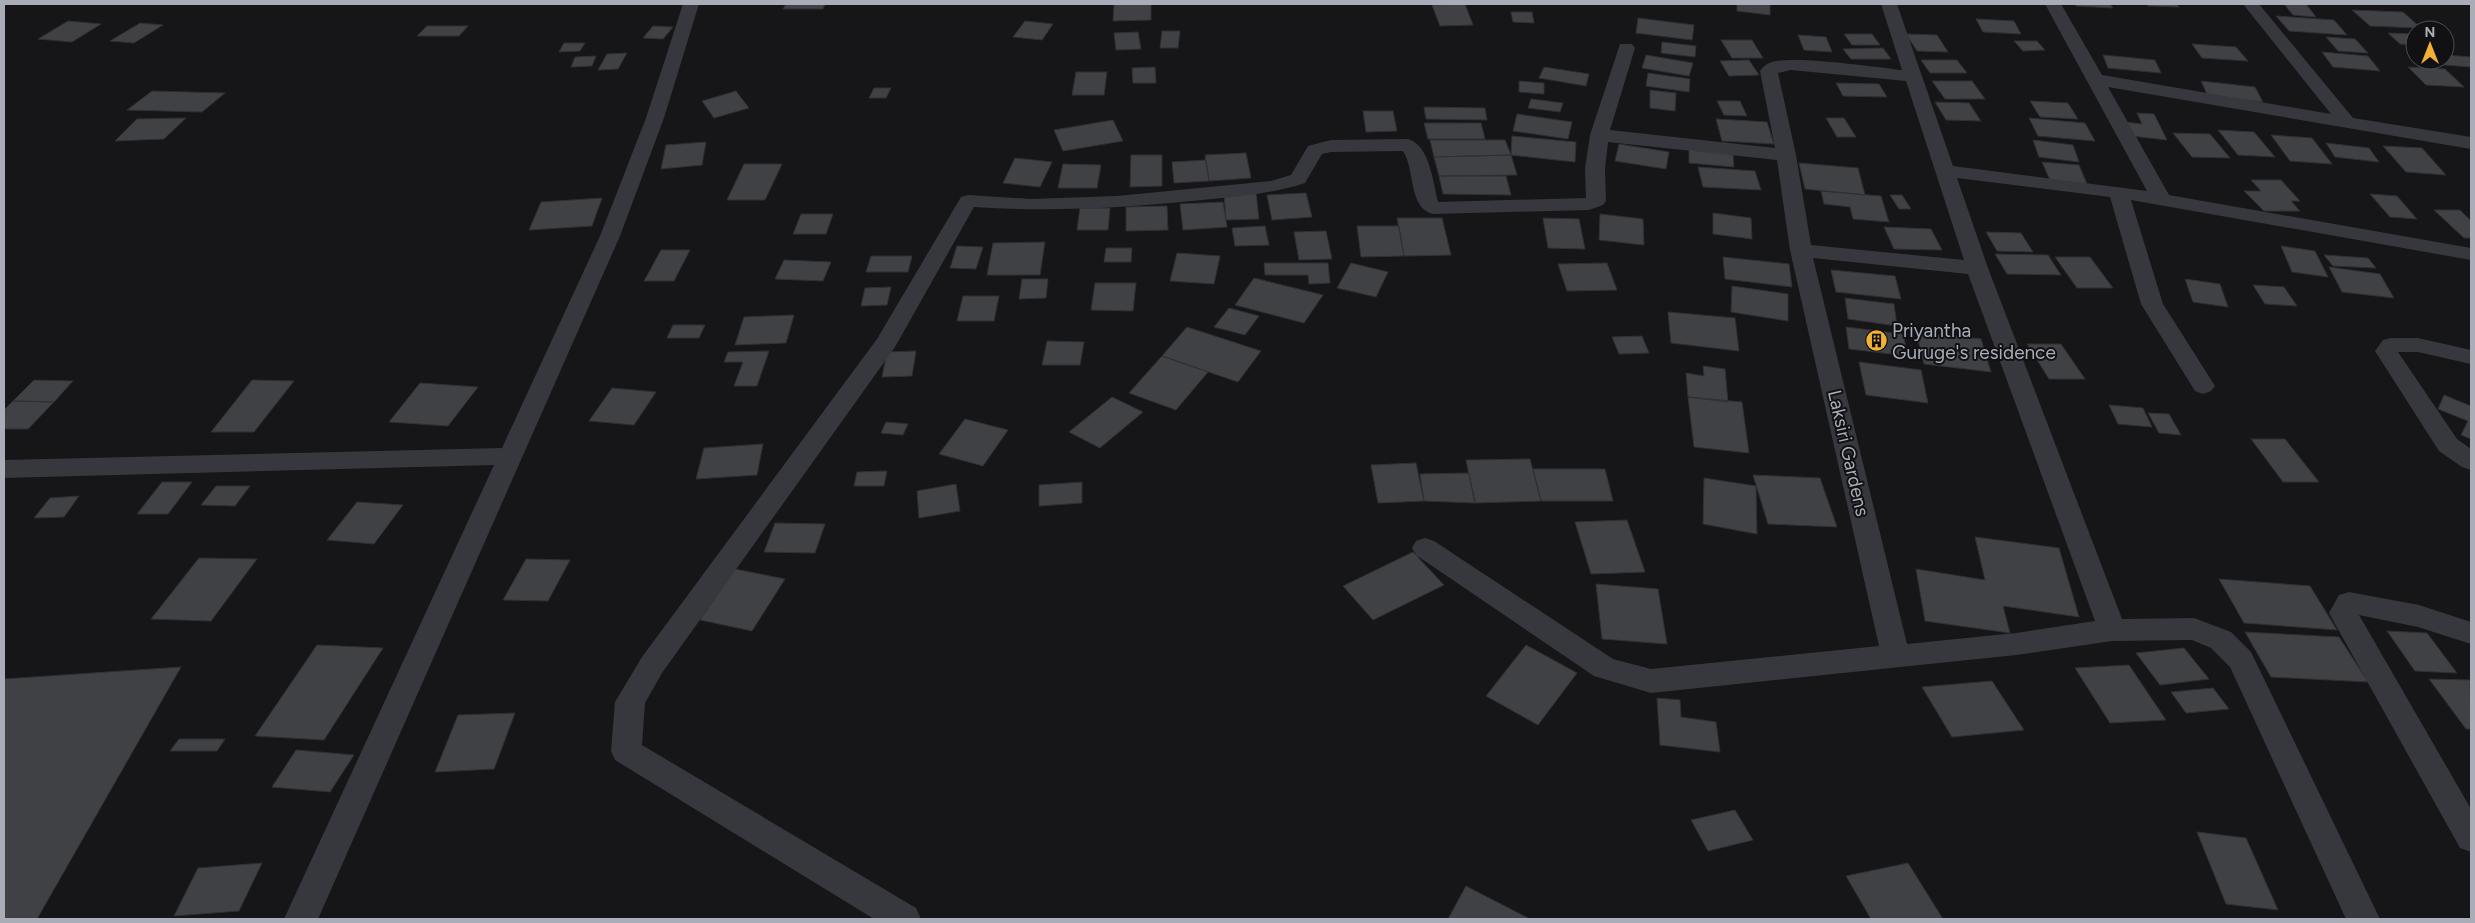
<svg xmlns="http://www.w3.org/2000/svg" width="2475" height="923" font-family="Figtree,sans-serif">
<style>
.building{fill:#404145;stroke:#303034}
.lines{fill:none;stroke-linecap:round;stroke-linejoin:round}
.minor{fill:#37383d;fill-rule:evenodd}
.labels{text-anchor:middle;stroke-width:4;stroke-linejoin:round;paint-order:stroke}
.poi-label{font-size:19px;fill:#a8adb8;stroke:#111113;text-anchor:start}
.street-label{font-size:19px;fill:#a8adb8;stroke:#111113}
</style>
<rect width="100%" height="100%" fill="#161618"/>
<path class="building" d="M786 4H825L823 9H783Z
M1114 4H1151V20L1113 21Z
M1465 4 1473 25 1440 26 1432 5Z
M1737 4H1770V15L1737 11Z
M2074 4H2110L2113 8 2076 6Z
M2146 4H2176L2179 7 2148 6Z
M2284 4H2306L2316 17 2293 15Z
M2352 10 2403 12 2421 28 2370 26Z
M1511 12H1532L1534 23 1513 22Z
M2276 16 2334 20 2347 35 2289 31Z
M1638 18 1694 25 1692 40 1636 33Z
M1976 19 2014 21 2021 34 1983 32Z
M68 21 101 24 72 42 38 39Z
M1025 21 1053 24 1042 40 1013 37Z
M140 23 163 25 134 43 110 41Z
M427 26H468L459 36H417Z
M653 26 673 27 663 39 643 38Z
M1162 31H1180L1178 48H1160Z
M1138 32 1141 49 1116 50 1114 33Z
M2388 33 2415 34V45L2400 44Z
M1844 34H1872L1880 45H1852Z
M1906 34 1937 35 1948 52 1917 51Z
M1798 35 1826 37 1832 52 1804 50Z
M2326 37 2355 39 2368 53 2338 51Z
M1721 40H1752L1763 58H1732Z
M2014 41H2037L2045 50 2023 51Z
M1662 42 1696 46 1695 57 1661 53Z
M564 43H585L580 51 559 52Z
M2192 44 2236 47 2248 61 2202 58Z
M1883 48 1891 59H1851L1843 49Z
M2322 52 2368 56 2380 71 2333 67Z
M627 53 618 69 598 70 607 54Z
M1646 55 1693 63 1689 76 1642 68Z
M2103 55 2155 60 2161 73 2108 68Z
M2445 55 2471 57V67L2431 64 2428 60H2445Z
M596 56 592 66 571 67 575 57Z
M1749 60 1759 75 1729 76 1720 61Z
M1921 60H1957L1967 73H1930Z
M1155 67 1156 83H1133L1132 68Z
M1544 67 1589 74 1586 86 1539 78Z
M2408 67 2445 69 2464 87 2426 85Z
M1076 72H1107L1104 95H1072Z
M1648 73 1690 79 1689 92 1646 86Z
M1519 81 1544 83V94L1519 92Z
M1932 81H1972L1985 99H1945Z
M2201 81 2255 87 2263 102 2208 96Z
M1836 83 1879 84 1887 97 1843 96Z
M874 88H891L886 98H869Z
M1650 90 1676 93 1675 111 1650 108Z
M152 91 225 93 202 112 127 110Z
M736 91 749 108 714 118 702 101Z
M1531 99 1563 103 1560 112 1528 108Z
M1717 101H1740L1747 116 1724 115Z
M2030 101 2068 103 2078 119 2040 117Z
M1935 102 1969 103 1981 121 1946 120Z
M1424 107 1485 108 1487 120 1426 119Z
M1363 111H1393L1397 131 1366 132Z
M2137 113 2154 114 2167 140 2131 136 2125 122 2142 124Z
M1517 114 1572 122 1568 139 1513 131Z
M186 118 164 139 115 141 137 119Z
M1826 118H1844L1856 137H1837Z
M2029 118 2085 123 2095 141 2038 136Z
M1716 119 1767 122 1774 144 1722 141Z
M1113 120 1123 141 1063 151 1054 130Z
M1424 123H1481L1485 139H1428Z
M2218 130 2254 132 2275 157 2238 155Z
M2173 133 2210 134 2230 158 2192 157Z
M2271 135 2312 138 2332 164 2290 161Z
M1512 136 1576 142 1575 162 1511 155Z
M1430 140H1505L1511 155 1434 157Z
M2033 140 2073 145 2079 162 2039 157Z
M706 142 702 165 661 169 666 145Z
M2326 143 2369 148 2379 162 2335 157Z
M1619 144 1669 152 1666 169 1615 161Z
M2383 146 2422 148 2446 175 2406 172Z
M1689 149 1733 154 1734 167 1689 163Z
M1246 153 1251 178 1209 181 1205 155Z
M1131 155H1162V186L1130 187Z
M1511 155 1517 175 1439 176 1434 157Z
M1015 158 1052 162 1040 187 1003 183Z
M1206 160 1209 181 1174 183 1172 162Z
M2042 162 2079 165 2087 184 2050 180Z
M1799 163 1858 168 1865 195 1805 189Z
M744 164H782L765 200H727Z
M1063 164 1101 165 1097 188H1058Z
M1698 167 1755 171 1761 190 1703 187Z
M1439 176H1506L1511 195 1443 194Z
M2251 180H2281L2300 201H2291L2300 211H2264L2244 191H2261Z
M1821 191 1881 196 1889 222 1853 219 1850 207 1824 204Z
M1256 193 1259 219 1226 220 1224 194Z
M1306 193 1312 217 1272 220 1267 195Z
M2370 194 2397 196 2417 219 2390 217Z
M1890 195H1902L1911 209H1899Z
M602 198 592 226 529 230 541 202Z
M1223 202 1227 227 1183 230 1180 204Z
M1167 206 1168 230 1126 231V207Z
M1080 208H1110L1108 230H1077Z
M2434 210H2460L2471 221V238H2464Z
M1713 213 1751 218 1752 239 1713 234Z
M801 214H833L826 234H793Z
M1600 214 1643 219 1644 245 1599 240Z
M1397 218H1442L1451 255 1404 256Z
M1543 218 1579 219 1585 249 1548 248Z
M1265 226 1269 245 1235 246 1232 228Z
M1357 226H1399L1404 256 1361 257Z
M1884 227 1931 229 1942 250 1894 249Z
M1326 231 1332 259 1299 260 1294 232Z
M1986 232 2021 233 2033 252 1997 251Z
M1045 242 1040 275H987L993 243Z
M957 246 983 247 976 269 950 268Z
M2281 246 2315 251 2328 277 2292 272Z
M1106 248H1132L1131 262H1104Z
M661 250H690L674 281H644Z
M1177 253 1220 256 1214 284 1170 281Z
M1995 254 2048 255 2061 275 2007 274Z
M2324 255 2368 258 2376 268 2333 266Z
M871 256H912L908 272H866Z
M1723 257 1789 264 1792 287 1725 279Z
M2055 257H2090L2113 288H2077Z
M784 260 831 262 823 281 775 279Z
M1264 263H1328L1330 283 1309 284 1308 275H1265Z
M1351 263 1388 272 1376 297 1337 288Z
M1607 263 1617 290 1567 291 1558 264Z
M2329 267 2380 274 2394 298 2342 292Z
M1831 270 1895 276 1901 299 1836 292Z
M1254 278 1323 295 1304 323 1235 305Z
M1022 279H1048L1046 298 1019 299Z
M2185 279 2220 284 2228 307 2193 302Z
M1095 283H1136L1133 311 1091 310Z
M2253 285 2284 287 2297 306 2265 304Z
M1732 286 1788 294V321L1731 312Z
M891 287 887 305 861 306 865 288Z
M963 296H999L994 321H957Z
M1845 298 1894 304 1897 326 1848 319Z
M1229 308 1259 316 1245 335 1214 327Z
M1668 312 1735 318 1739 351 1671 343Z
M794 315 786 343 735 345 744 317Z
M673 325H705L699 338H667Z
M1187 327 1261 351 1238 382 1162 356Z
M1846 327 1903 334 1908 356 1849 349Z
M1916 332 1981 339 1991 372 1924 364Z
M1642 336 1649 353 1619 354 1612 337Z
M1047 341 1084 342 1080 365H1042Z
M2027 344H2061L2085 379H2049Z
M769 351 757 386H734L743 362H724L728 352Z
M916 351 912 376 882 377 887 352Z
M1162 356 1208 372 1176 410 1129 393Z
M1859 362 1921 370 1928 403 1866 395Z
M1703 366 1725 369 1728 402 1688 397 1686 373 1704 376Z
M34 380 73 381 54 402 13 401Z
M252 380 294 381 254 432H211Z
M420 383 478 387 448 426 389 422Z
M612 388 656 392 634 425 589 421Z
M2444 395 2471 406V439L2461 435 2468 421 2438 409Z
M1112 397 1143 412 1100 448 1069 432Z
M1688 397 1742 402 1749 453 1694 447Z
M13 401 54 402 28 429H4V410Z
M2109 405 2143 408 2152 427 2118 424Z
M2148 413 2169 414 2181 435 2159 433Z
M965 419 1008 430 983 466 939 454Z
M886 422 908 424 903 435 881 433Z
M2251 439H2285L2319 482H2283Z
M763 444 757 475 696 479 704 448Z
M1530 459 1541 501 1475 503 1466 460Z
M1416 463 1424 501 1378 503 1371 465Z
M1533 469H1605L1613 501H1541Z
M887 471 884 486H854L857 472Z
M1469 473 1475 503 1424 501 1420 474Z
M1753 475 1820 478 1837 527 1768 524Z
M1704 478 1756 486 1757 534 1703 524Z
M162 482H192L168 514H137Z
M1082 482V503L1039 506V485Z
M956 484 960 511 919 518 917 491Z
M216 486H250L235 506 201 505Z
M79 496 64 517 34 518 50 498Z
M357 502 403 505 374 544 327 540Z
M1627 520 1645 572 1591 574 1575 522Z
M775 523 825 524 815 553 764 552Z
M1975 537 2059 548 2079 617 2003 606 2010 633 1925 621 1916 569 1985 580Z
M1413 552 1444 585 1373 620 1343 586Z
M199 558 257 559 211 621 151 619Z
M526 559 570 560 548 601 503 600Z
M735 569 785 579 752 631 700 620Z
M2219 579 2310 586 2337 630 2244 623Z
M1596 584 1658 589 1667 644 1602 639Z
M2387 631 2427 633 2457 673 2415 671Z
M2245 632 2339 637 2368 682 2271 677Z
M317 645 383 648 324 740 255 736Z
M1526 645 1577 673 1538 725 1486 696Z
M2184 648 2209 679 2160 685 2136 653Z
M2129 665 2166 720 2110 723 2075 668Z
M181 667 37 919H4V679Z
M2429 679 2470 680 2471 729H2466Z
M1992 681 2024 730 1952 737 1922 687Z
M2213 688 2229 709 2186 713 2171 692Z
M1657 698 1680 700 1681 717 1716 722 1720 752 1660 745Z
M515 713 494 769 435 772 458 715Z
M179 739H225L217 751H170Z
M296 750 354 755 330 792 272 787Z
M1735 810 1753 840 1708 851 1691 820Z
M2197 832 2246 838 2278 910 2226 904Z
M262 863 239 911 174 916 198 868Z
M1908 863 1943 919H1871L1846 876Z
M1466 886 1530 919H1448Z"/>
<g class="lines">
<path class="minor" d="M683 4H699L664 118 620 236 318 919H284L494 465 4 478V460L502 448 600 236 646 118Z
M1881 4H1897L1953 166 2147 191 2045 4H2061L2102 75 2331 114 2243 4H2259L2353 118 2471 137V149L2108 87 2169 195 2471 248V260L2131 200 2163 304 2215 386 2211 391 2203 394 2195 391 2141 304 2110 197 1957 178 1988 268 2122 619 2194 618 2231 632 2251 652 2380 919H2346L2230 667 2211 648 2192 640 2112 641 2016 655 1651 693 1594 676 1416 555 1412 548 1416 541 1425 538 1434 541 1613 659 1651 669 1879 646 1790 250 1777 160 1608 142 1605 169 1606 201 1603 205 1589 210 1433 214C1408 208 1415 168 1403 151L1331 152 1322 154 1305 183C1268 195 1231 197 1192 201 1119 208 1048 212 974 207L895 347 662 673 645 703 642 745 916 908 921 919H874L615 760 611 751 615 702 642 657 877 339 961 197 968 195 1031 199 1117 196 1271 181 1291 175 1308 146 1331 140 1408 139C1430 145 1433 183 1438 202L1586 198 1585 169 1590 135 1620 44H1632L1635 48 1610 130 1775 148 1760 71C1762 68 1765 65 1769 63 1789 54 1875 67 1902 70ZM1791 70 1906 81 1964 260 1811 245 1796 155 1778 73ZM1813 258 1968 274 2095 621 2016 633 1907 644Z
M2391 338H2418L2471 350V364L2418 352H2398L2457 439 2471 449V470L2462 467 2439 451 2375 351 2383 340Z
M2349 592 2419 605 2471 622V644L2418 627 2359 615 2471 809V852L2460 848 2329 613 2339 595Z"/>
</g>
<defs>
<symbol id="building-disc" viewBox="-11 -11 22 22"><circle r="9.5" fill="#f2b134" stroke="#111113"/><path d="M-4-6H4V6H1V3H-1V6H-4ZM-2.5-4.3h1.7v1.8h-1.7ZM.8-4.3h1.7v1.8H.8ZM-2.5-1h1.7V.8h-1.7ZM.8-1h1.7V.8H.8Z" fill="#111"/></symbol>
</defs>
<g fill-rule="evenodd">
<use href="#building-disc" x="1864" y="328" width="25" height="25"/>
</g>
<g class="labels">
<g class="poi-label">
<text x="1892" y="337">Priyantha<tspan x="1892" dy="22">Guruge's residence</tspan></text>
</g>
<g class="street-label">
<text transform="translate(1849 453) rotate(77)" y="7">Laksiri Gardens</text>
</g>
</g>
<rect width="2475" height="923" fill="none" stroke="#a8adb8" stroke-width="10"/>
<g transform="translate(2430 45)"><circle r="24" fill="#111113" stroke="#4d4f55"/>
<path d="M0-4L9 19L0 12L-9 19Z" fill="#f2b134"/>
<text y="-8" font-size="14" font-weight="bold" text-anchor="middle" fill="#a8adb8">N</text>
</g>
</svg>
